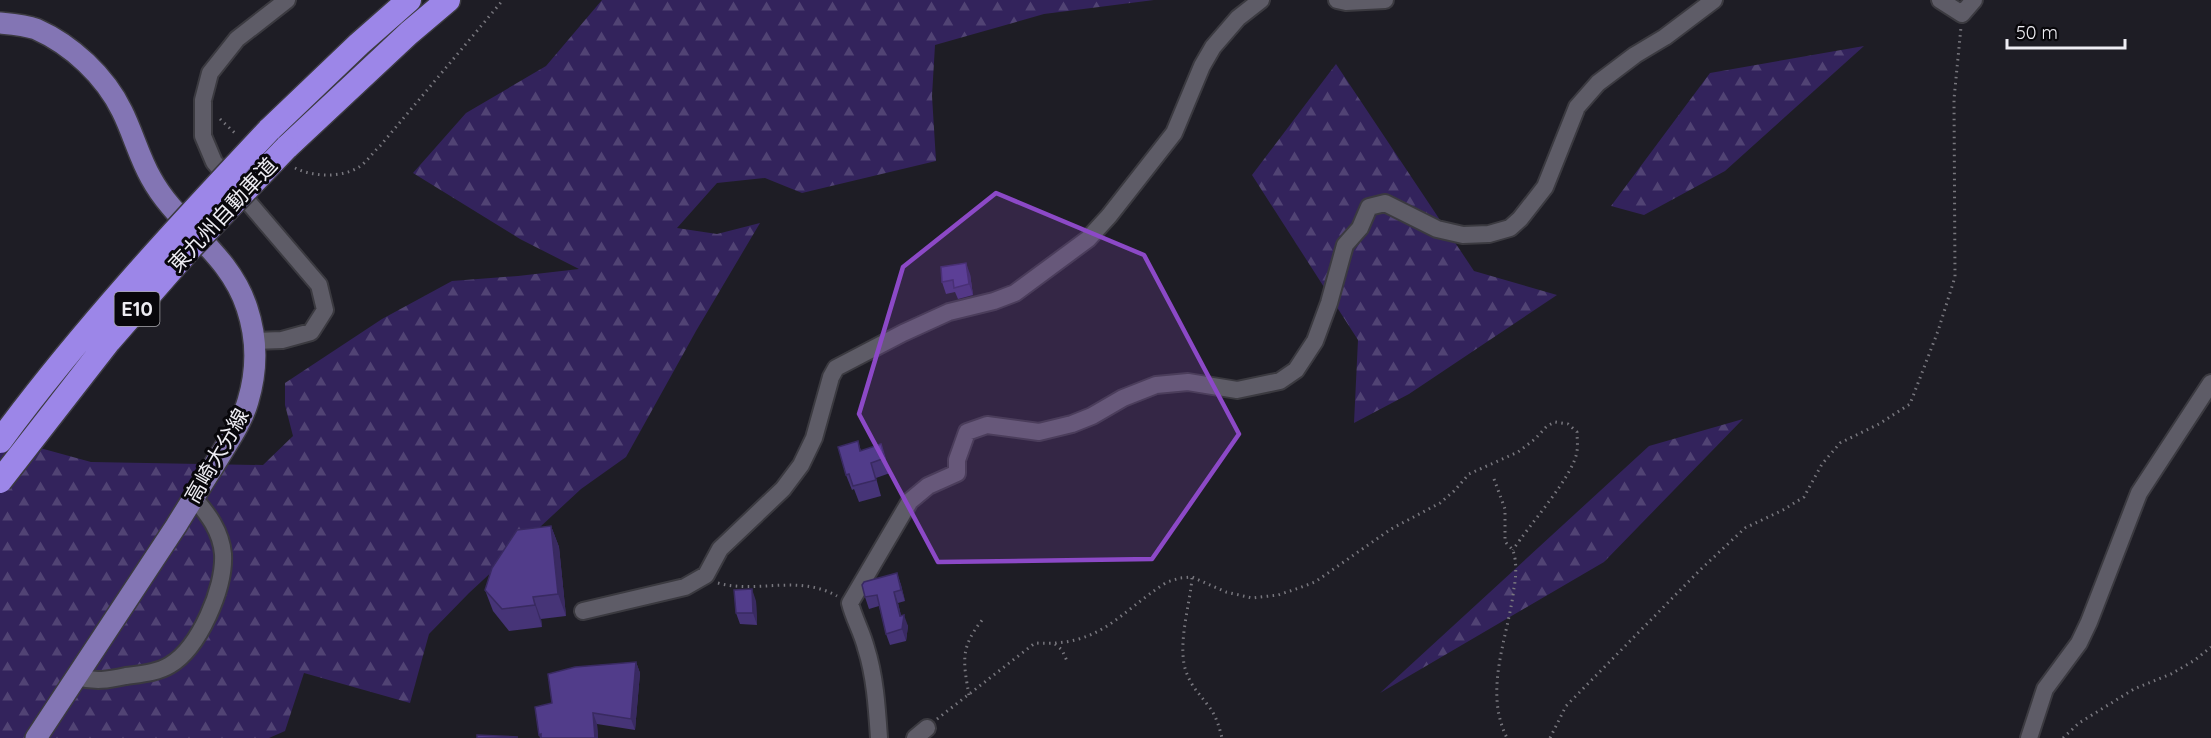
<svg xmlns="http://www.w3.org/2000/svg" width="2211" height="738" font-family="Quicksand,'Noto Sans JP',sans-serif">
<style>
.forest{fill:url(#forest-firs)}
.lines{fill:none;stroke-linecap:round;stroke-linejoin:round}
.minor-casing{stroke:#3b3a40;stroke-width:20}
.major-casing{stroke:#3b3a40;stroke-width:24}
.highway-casing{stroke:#3b3a40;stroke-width:27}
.path{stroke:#78777e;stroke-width:3;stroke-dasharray:1.5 4.5;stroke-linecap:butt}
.minor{stroke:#5e5c67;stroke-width:16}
.major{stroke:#8375b4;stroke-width:21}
.highway{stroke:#9c86e8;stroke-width:24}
.highway-bridge-casing{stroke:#3b3a40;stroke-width:27;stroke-linecap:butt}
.highway-bridge{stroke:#9c86e8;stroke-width:24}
.wall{fill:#463477}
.shaded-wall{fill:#392a61}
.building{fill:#513c8a;stroke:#392a61;stroke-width:1.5}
.marked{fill:#8c49c7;fill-opacity:0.2;stroke:#8c49c7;stroke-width:4.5;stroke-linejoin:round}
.labels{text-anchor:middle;stroke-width:6;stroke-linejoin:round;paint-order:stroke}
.shield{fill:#08070b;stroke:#a9a8ad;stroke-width:1.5}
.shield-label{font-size:20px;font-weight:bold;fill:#eeedf3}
.street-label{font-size:21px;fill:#eeedf3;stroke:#08070b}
</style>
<defs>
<pattern id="forest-firs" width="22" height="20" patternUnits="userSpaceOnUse" patternTransform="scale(1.5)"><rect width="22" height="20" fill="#33235c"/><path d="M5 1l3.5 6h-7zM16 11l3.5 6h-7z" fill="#514374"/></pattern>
</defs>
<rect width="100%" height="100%" fill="#1e1d25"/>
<path class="forest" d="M602 0H1154L1044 14 935 45 932 96 936 161 802 193 765 178 717 183 677 228 717 234 760 223 696 331 626 457 581 489 469 593 429 634 410 703 304 673 285 731 269 738H0V437L91 462 263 465 293 436 285 405V383L382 319 452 281 518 276 579 269 520 239 413 173 466 113 546 66Z
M1864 46 1725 171 1644 215 1611 206 1710 73Z
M1336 64 1474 271 1557 295 1409 394 1354 423 1358 340 1252 175Z
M1743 419 1604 562 1380 693 1649 446Z"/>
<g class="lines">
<defs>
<path id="minor" d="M1337 0 1346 2 1385 0
M1940 0 1962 14 1974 0
M254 341 282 340 311 332 325 310 319 285 214 162 203 136V100L210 73 237 39 287 0
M583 611 685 587 706 575 720 549 783 489 801 465 814 438 831 377 836 368 903 333 949 312 994 301 1015 293 1088 239 1109 216 1174 133 1202 66 1213 47 1238 18 1261 0
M77 677C95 682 108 680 126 676 140 674 157 673 170 665 199 648 225 588 223 554 221 531 208 514 194 498
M879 738C877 708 875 676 866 648 862 632 854 619 850 603L910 501 928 486 957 473V460L967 432 987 425 1039 432 1072 424 1092 416 1123 398 1156 385 1188 382 1237 390 1280 381 1296 370 1315 341 1329 303 1345 245 1360 228 1369 207 1385 203 1437 229 1463 235 1489 234 1510 228 1520 219 1545 187 1577 107 1598 83 1635 55 1665 37 1714 0
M915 738 927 728
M2029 738 2045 689 2079 643 2089 622 2139 493 2211 383"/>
<path id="major" d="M0 23C11 24 25 25 36 29 72 45 105 76 122 111 133 133 139 157 151 178 177 226 229 252 247 308 257 338 257 371 248 401 242 422 230 439 219 457 205 480 190 503 176 526 129 597 83 668 36 738"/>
<path id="highway" d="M269 130 359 44 409 0
M286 148 409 33 448 0"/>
</defs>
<use href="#minor" class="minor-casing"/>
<use href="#major" class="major-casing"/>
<use href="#highway" class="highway-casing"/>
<path class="path" d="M220 119 237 135
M295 168C313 177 342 178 359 167 367 162 373 152 380 146L503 0
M1494 479 1505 509V541C1507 545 1512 548 1513 551 1517 561 1516 578 1514 588 1508 638 1483 690 1507 738
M1192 578C1190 605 1176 648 1187 674 1193 689 1199 693 1207 704 1216 715 1219 726 1222 738
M718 583C757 594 798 574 837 596
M1055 644 1062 650 1067 661
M969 695C963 661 960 647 983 619
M937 719 1035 643C1101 647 1117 614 1167 582L1180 578 1192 577 1226 592 1252 598 1278 595 1299 588 1315 582 1391 529 1440 503 1454 491 1469 474 1518 452 1535 439 1547 426 1555 422 1568 424 1577 432C1577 438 1578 445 1577 451 1574 476 1528 526 1513 550
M1550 738 1566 706 1700 570 1745 528 1783 510 1804 497 1822 464 1840 443 1879 424 1910 404 1938 331 1955 277 1954 99 1961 27
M2063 738 2079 723 2134 689 2171 674 2195 660 2211 647"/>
<use href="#minor" class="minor"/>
<use href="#major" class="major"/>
<use href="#highway" class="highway"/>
<defs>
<path id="highway-bridge" d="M0 441C82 330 175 230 269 130
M0 481 109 341 191 247 286 148"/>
</defs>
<use href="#highway-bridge" class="highway-bridge-casing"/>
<use href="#highway-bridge" class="highway-bridge"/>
</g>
<path class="wall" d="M970 274 973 295 958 299 955 292 946 294 942 282Z
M858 441 861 451 881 444 890 473 876 478 881 496 859 502 854 489 852 490 846 475Z
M551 526 559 547 566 616 541 619 542 627 509 631 493 611 485 590Z
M897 573 901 585 905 601 898 603 901 616 908 626 906 641 890 645 886 634 879 606 869 609 865 597Z
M756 601 757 625 740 624 736 613Z
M636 662 640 673 635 730 597 724 598 738H540L539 735 552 703Z"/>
<path class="shaded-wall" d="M966 263 970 274 973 295 969 284Z
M551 526 559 547 566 616 558 594Z
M897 573 901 585 905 601 901 590Z
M752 589 756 601 757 625 753 613Z
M894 592 898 603 903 623 904 615 908 626 906 641 902 629Z
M533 597 541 619 542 627 535 605Z
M636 662 640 673 635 730 631 719Z
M593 713 597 724 598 738H595Z"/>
<path class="building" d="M966 263 969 284 954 288 953 280 942 282 941 267Z
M858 441 860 451 881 444 885 458 871 463 876 480 853 486 849 474 846 475 838 447Z
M551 526 558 594 533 597 535 605 502 609 485 590 492 568 517 530Z
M897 573 901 590 894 592 900 616 904 615 902 629 886 634 877 595 865 597 862 585 864 582Z
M752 589 753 613H736L734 590Z
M636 662 631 719 593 713 595 738H541V734L539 735 535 707 552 703 548 674 575 667Z
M477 735 518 737 477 738Z"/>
<path class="marked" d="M996 193 1144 255 1239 434 1152 559 938 562 859 414 903 267Z"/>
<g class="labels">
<rect class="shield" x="114.5" y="292" width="45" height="34" rx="4.5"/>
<g class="shield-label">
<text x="137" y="316">E10</text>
</g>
<g class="street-label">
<text transform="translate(223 215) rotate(-47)" y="7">東九州自動車道</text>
<text transform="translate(217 456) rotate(-60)" y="7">高崎大分線</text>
</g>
</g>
<path d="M2007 39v9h118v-9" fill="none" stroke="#eeedf3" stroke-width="3"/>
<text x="2016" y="39" font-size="18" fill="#eeedf3" stroke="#08070b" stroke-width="4.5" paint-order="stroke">50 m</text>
</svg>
